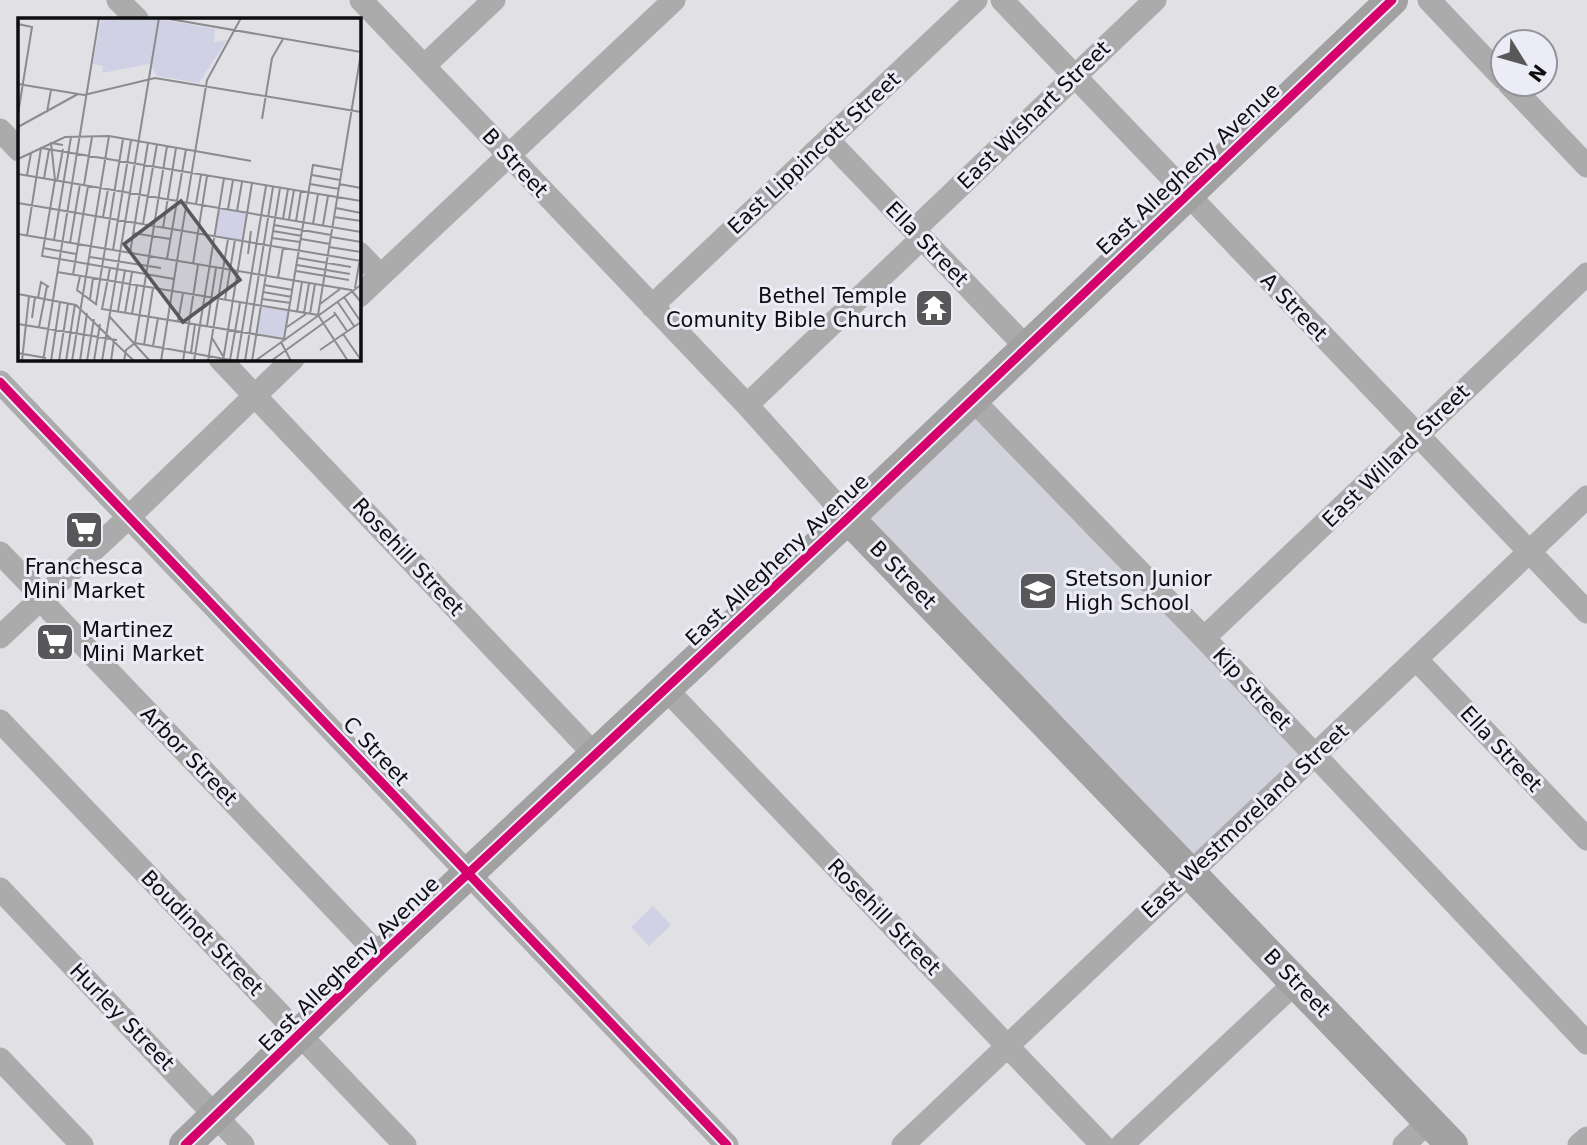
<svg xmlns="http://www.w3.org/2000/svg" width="1587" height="1145" font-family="'DejaVu Sans',sans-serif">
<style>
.built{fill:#d2d2dd}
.green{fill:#d1d1e5}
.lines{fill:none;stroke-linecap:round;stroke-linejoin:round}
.minor{stroke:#acabac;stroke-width:23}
.secondary{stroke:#a2a1a2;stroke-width:32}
.cycleway-casing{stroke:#ebecf5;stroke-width:13}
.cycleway{stroke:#d6006c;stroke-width:9}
.labels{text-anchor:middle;stroke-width:6;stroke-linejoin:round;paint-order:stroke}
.street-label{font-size:21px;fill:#0e0e11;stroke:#ebecf5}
.poi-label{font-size:21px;fill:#0e0e11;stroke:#ebecf5;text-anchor:start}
.inset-road{fill:none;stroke:#8c8c90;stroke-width:2}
.view{fill:#58585b;fill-opacity:0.15;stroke:#58585b;stroke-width:3.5}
.inset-edge{fill:none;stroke:#0e0e11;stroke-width:3.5}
</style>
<rect width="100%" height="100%" fill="#e0e0e5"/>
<path class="built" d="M972 399 1314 756 1191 872 848 518Z"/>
<path class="green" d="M653 906 671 925 649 946 631 927Z"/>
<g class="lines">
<path class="minor" d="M118 0 137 19
M361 0 747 405 848 518
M1002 0 1587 612
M1429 0 1503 78
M424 66 494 0
M1509 84 1587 166
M0 130 19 150
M828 140 1026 347
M914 230 1155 0
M359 253 380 275
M359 296 674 0
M652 306 976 0
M220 359 595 755
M0 382 727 1145
M972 399 1204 638 1587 1043
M747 405 921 239
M0 553 31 585 51 611 380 956
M0 637 130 516 293 359
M1204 638 1587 274
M1416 659 1587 839
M665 688 1102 1145
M0 721 405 1145
M0 889 243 1145
M0 1059 82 1145
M903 1145 1587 497
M1122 1145 1296 982
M1404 1145 1429 1121
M1579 1145 1587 1138"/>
<path class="secondary" d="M848 518 1452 1145
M185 1145 380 956 848 518 1392 0"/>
<defs>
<path id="cycleway" d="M0 382 727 1145
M185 1145 380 956 848 518 1392 0"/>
</defs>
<use href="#cycleway" class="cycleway-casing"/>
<use href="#cycleway" class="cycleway"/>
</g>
<defs>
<symbol id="temple-square" viewBox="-11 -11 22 22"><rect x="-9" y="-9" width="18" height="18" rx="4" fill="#58585b" stroke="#ebecf5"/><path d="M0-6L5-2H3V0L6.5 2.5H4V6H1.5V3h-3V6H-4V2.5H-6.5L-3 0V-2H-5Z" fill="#fff"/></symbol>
<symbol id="supermarket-square" viewBox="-11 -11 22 22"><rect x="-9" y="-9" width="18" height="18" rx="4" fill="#58585b" stroke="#ebecf5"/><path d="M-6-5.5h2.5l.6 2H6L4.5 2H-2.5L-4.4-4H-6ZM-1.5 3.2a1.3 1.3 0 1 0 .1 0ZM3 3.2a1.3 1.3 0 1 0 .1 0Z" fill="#fff"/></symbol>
<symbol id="school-square" viewBox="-11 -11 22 22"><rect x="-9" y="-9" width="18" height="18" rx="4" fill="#58585b" stroke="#ebecf5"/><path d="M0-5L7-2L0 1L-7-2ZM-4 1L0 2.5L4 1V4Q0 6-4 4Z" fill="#fff"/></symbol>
</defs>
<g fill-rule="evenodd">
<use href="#temple-square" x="912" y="286" width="44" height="44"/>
<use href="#supermarket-square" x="62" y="508" width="44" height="44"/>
<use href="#school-square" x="1016" y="569" width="44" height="44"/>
<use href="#supermarket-square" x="33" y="620" width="44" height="44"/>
</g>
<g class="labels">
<g class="street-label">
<text transform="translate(1034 115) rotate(-44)" y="7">East Wishart Street</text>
<text transform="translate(814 153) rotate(-43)" y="7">East Lippincott Street</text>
<text transform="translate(515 163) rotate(47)" y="7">B Street</text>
<text transform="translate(1188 169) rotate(-43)" y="7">East Allegheny Avenue</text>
<text transform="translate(927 244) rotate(46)" y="7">Ella Street</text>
<text transform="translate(1294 307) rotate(46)" y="7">A Street</text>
<text transform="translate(1396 456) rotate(-44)" y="7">East Willard Street</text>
<text transform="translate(408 557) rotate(47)" y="7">Rosehill Street</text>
<text transform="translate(777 560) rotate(-43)" y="7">East Allegheny Avenue</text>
<text transform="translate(903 575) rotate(46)" y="7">B Street</text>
<text transform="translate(1252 689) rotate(47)" y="7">Kip Street</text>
<text transform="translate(1501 749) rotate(47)" y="7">Ella Street</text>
<text transform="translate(376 751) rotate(47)" y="7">C Street</text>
<text transform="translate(189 756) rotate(46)" y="7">Arbor Street</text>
<text transform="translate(1245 821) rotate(-43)" y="7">East Westmoreland Street</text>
<text transform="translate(884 917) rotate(46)" y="7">Rosehill Street</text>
<text transform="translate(202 933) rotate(46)" y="7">Boudinot Street</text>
<text transform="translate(349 964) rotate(-44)" y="7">East Allegheny Avenue</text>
<text transform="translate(1297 983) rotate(46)" y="7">B Street</text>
<text transform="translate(122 1017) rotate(46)" y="7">Hurley Street</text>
</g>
<g class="poi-label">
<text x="907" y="303" text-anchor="end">Bethel Temple<tspan x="907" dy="24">Comunity Bible Church</tspan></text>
<text x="84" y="574" text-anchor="middle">Franchesca<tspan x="84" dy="24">Mini Market</tspan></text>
<text x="1065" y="586">Stetson Junior<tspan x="1065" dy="24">High School</tspan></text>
<text x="82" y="637">Martinez<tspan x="82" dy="24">Mini Market</tspan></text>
</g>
</g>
<g transform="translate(18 18)">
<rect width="343" height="343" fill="#e0e0e5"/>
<path d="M83 0H136L197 11 196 24 209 22 181 65 139 58 132 46 84 55 85 48 75 46ZM201 190 229 194 224 223 196 218ZM244 289 271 293 266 320 239 316Z" fill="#d1d1e5"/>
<path class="inset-road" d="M146 0 343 34M0 6 14 9 0 96M0 66 66 77 137 60 343 94M29 94 33 72M244 101 254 40 265 21M0 109 60 76M45 127 33 125 37 162 24 238 156 261M177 133 233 143M0 141 47 119 91 118 177 133M0 156 343 214M9 157 13 135M294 157 322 162M26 160 31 132M39 163 45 131M292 166 321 171M321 166 343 170M66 167 74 119M0 185 343 243M178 186 183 157M318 190 343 195M210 191 215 162M219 193 224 164M85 199 90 171M316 199 343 203M265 201 270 171M271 201 276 172M278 203 283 173M125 206 139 126M295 206 300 176M256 207 313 217M305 207 310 178M145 210 158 130M255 213 284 218M115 215 152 221M0 216 333 272 343 284M9 218 23 130 343 183M313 219 343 224M254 220 282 224M283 221 312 226M36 222 53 119M52 225 62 166M311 229 343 234M25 230 58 236M95 232 113 122M112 235 130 125M230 236 233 213M72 239 143 250M280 240 333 249M149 241 168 131M159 243 189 62 223 0M175 246 189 158M279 247 332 256M92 250 84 291 266 321M278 253 331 262M39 254 300 297 330 343M55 257 70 168M62 258 59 272 79 287M260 260 265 230M246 267 275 272M337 270 343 235M245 274 274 279M0 276 58 287 116 343M326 279 343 304M20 280 23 264 31 269M72 281 75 260M244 281 273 285M207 282 217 222M319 283 336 308M78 286 105 121M302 286 322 271M100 293 107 252M279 294 284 264M316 294 329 313M107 295 114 254M286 295 291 265M114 296 119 267M292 296 297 266M300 297 343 35M91 298 132 343M14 300 17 279M160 303 165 275M0 306 99 322M189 308 198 250M21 309 29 268M269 309 288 296M325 316 343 342M194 320 205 338M266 321 295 147 324 152M263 324 273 343M117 325 218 343M126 327 135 270M135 328 140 300M302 332 343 304M0 335 28 340M173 335 177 306M212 342 222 285M4 343 11 278M25 343 81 0M33 343 42 284M41 343 50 285M48 343 57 286M54 343 91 118M62 343 69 295M69 343 76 301M76 343 82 306M84 343 141 0M93 343 96 322M106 343 108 332 117 325 149 128M143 343 159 243M165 343 180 247M176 343 206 160M190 343 210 221M205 343 234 165M219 343 248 168M227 343 255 169M234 343 262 170M237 343 343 267M253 343 318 296"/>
<path class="view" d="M163 183 222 262 165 304 106 226Z"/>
<rect width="343" height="343" class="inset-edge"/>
</g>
<g transform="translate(1524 63) rotate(127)"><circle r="33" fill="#ebecf5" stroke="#93939a" stroke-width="2"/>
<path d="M0-5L12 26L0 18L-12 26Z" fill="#58585b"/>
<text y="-10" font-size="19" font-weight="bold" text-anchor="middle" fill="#0e0e11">N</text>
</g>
</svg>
